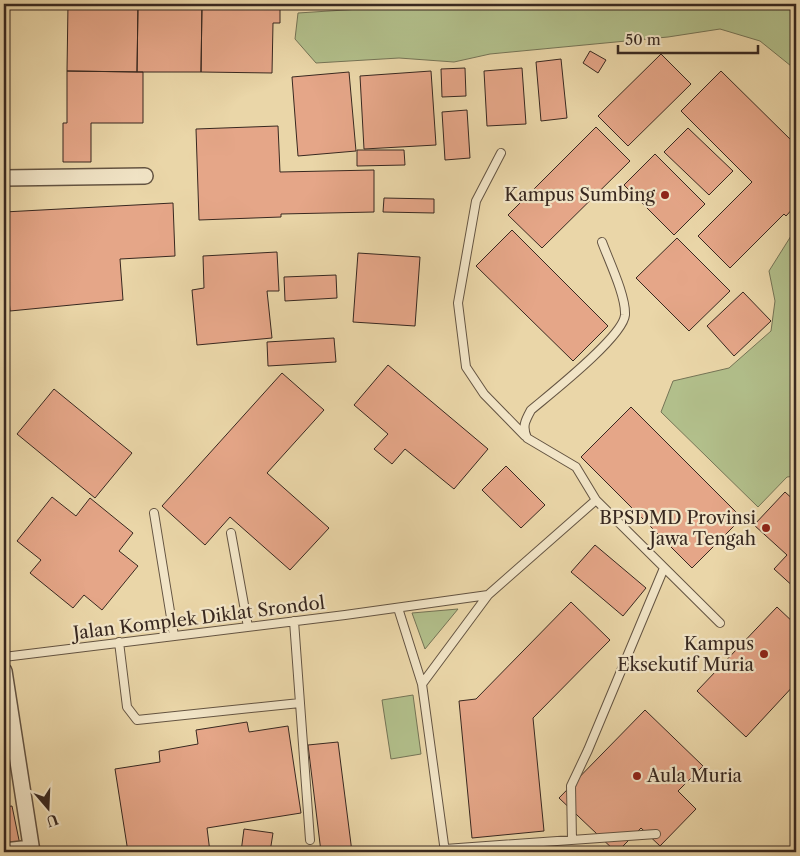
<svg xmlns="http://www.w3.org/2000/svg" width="800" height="856" font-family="'Libre Caslon Text',serif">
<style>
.green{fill:#b2bf8b;stroke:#757456}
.building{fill:#e5a688;stroke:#382820}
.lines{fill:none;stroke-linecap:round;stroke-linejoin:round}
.lane-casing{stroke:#645442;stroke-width:10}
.street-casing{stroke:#645442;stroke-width:18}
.lane{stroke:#f1e4c6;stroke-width:8}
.street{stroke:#f1e4c6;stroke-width:15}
.poi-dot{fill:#8f2418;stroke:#f1e4c6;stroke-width:2}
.labels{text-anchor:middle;stroke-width:4.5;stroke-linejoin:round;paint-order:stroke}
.poi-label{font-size:18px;fill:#382820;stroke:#f1e4c6;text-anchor:end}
.street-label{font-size:18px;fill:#382820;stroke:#f1e4c6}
</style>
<rect width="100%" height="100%" fill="#ead6a8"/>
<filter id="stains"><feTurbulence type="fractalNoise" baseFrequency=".004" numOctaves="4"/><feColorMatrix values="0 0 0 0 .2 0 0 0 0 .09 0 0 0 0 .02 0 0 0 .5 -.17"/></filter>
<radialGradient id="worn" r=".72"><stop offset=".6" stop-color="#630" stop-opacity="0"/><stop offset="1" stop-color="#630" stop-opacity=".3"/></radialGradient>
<path class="green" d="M438 4H796V70L760 41 720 29 668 37 490 54 454 62 399 58 316 63 295 39 298 13Z
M796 228V476L787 477 758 507 661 412 673 381 729 368 771 331 775 301 769 271Z
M458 609 425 649 412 613Z
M413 695 421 754 391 759 382 700Z"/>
<path class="building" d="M68 4H138L137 72 67 71Z
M138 4H202L201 72H137Z
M202 4H273L280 5V23H273L272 73 201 72Z
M590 51 606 60 598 73 583 63Z
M661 54 691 84 628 146 598 116Z
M561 59 567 118 541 121 536 62Z
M465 68 466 96 442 97 441 69Z
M522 68 526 124 487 126 484 71Z
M67 71 143 72V123H91V162H63V123H67Z
M431 71 436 145 364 149 360 76Z
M721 71 793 142 796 139V205L786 216 784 214 730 268 698 236 752 182 681 111Z
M349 72 356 151 298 156 292 77Z
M467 110 470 158 445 160 442 112Z
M278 126 280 172 374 170V212L281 214V217L199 220 196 129Z
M596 127 630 161 542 248 508 215Z
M688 128 733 171 709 195 664 152Z
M357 150H404L405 165 357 166Z
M655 154 705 204 674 235 624 185Z
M384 198 434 199V213L383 212Z
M173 203 175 256 120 259 123 300 10 311 5 252 4 212Z
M512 230 608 326 573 361 476 266Z
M677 238 730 291 689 331 636 278Z
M277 252 279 291H267L272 338 197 345 192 290 204 288 203 256Z
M358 253 420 257 415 326 353 322Z
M336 275 337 298 285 301 284 277Z
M743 292 771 321 734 356 707 326Z
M334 338 336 362 268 366 267 342Z
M388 365 488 449 454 489 405 449 392 464 374 449 388 434 354 405Z
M282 373 324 410 267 473 329 528 290 570 230 517 205 545 162 506Z
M54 389 132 453 95 498 17 434Z
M631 407 742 518 692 568 581 457Z
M506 466 545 505 521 528 482 490Z
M785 492 796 502V589L774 569 787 555 754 525Z
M52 497 76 516 90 498 133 533 119 551 138 566 102 610 84 595 73 608 30 573 41 560 17 541Z
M595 545 646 588 623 616 571 572Z
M571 602 610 640 533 718 544 831 472 838 459 701 476 699Z
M777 607 796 625V683L746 737 697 691Z
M645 710 703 766 678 791 696 809 660 846 641 828 617 852H616L559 798Z
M247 722 249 732 288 726 301 813 207 828 210 852H128L115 769 160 762 159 751 198 744 196 730Z
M338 742 352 852H321L308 745Z
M12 806 20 845 4 848V807Z
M244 829 273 833 270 852H241Z"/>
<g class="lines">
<defs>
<path id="lane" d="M501 153 476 201 458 303 466 367 484 394 525 436
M596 500 576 467 527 438C522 426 525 421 531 410 550 394 623 337 625 315 626 296 609 261 602 242
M154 513 174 636
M231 533 248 627
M398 608 422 684
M294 621 310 840
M119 642 127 707 137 720 300 703
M4 657 345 615 488 595
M572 840 571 786 588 750 664 568
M445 849 656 834
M445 852 422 684 488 595 596 500 720 623"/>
<path id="street" d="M4 178 145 176
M4 671 32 852
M4 851 31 848"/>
</defs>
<use href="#lane" class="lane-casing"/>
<use href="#street" class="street-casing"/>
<use href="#lane" class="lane"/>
<use href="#street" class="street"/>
</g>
<g class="poi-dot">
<circle cx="665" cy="195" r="5"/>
<circle cx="766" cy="528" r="5"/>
<circle cx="764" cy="654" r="5"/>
<circle cx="637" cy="776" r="5"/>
</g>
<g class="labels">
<g class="poi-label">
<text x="655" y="201">Kampus Sumbing</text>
<text x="756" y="524">BPSDMD Provinsi<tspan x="756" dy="21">Jawa Tengah</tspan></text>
<text x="754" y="650">Kampus<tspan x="754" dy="21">Eksekutif Muria</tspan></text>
<text x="647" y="782" text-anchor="start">Aula Muria</text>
</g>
<g class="street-label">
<text transform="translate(199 618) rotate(-7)" y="6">Jalan Komplek Diklat Srondol</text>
</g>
</g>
<rect width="800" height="856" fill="none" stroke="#ead6a8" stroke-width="20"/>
<rect x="5" y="5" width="790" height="846" fill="none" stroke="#382820" stroke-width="2.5"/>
<rect x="10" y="10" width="780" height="836" fill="none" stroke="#382820"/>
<g transform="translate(48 808) rotate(161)" stroke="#f1e4c6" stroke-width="4" paint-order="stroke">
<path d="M0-4L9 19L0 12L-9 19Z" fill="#382820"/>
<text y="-8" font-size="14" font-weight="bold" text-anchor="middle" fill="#382820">U</text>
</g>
<path d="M618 45v8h140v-8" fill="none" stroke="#382820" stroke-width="2.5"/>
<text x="625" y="45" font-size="15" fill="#382820" stroke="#f1e4c6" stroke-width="4" paint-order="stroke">50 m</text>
<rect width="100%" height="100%" filter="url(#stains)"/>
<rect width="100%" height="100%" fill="url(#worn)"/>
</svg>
